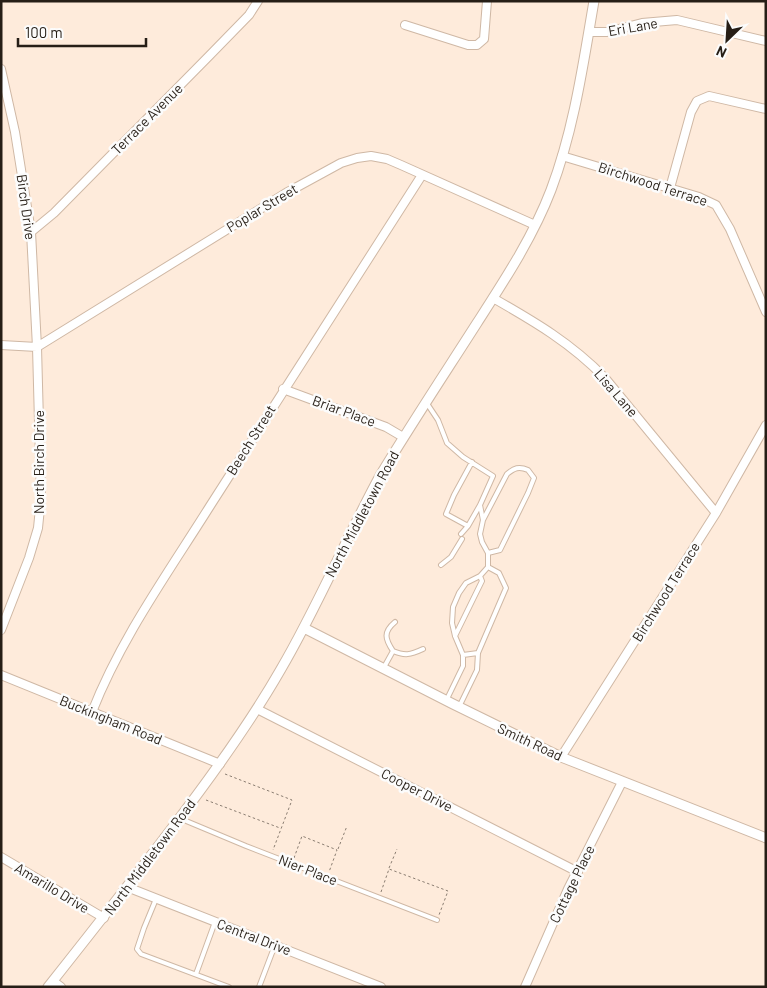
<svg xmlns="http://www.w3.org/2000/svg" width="767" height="988" font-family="Barlow,sans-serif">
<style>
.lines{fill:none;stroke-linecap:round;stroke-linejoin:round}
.service-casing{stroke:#cfb8a5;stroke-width:6}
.minor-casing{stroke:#cfb8a5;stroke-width:10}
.tertiary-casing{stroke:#cfb8a5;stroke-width:11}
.path{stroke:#8b7e72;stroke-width:1;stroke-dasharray:2.5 2.5;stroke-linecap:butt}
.service{stroke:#fff;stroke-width:4}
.minor{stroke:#fff;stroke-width:8}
.tertiary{stroke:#fff;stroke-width:9}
.labels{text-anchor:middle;stroke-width:5;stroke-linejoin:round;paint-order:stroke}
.street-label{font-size:14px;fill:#261e16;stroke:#fcfcfc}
</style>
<rect width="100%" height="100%" fill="#feebdb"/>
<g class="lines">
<defs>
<path id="service" d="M426 402 438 420 447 443 463 457 493 476 480 505 468 526 446 514 454 495 472 462
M483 520 507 474C514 468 519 466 528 470L534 478 528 493 500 550 488 553
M461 534 468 526
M441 565 451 557 462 539
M455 636 482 581 480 576
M393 651C385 639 383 632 395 622
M463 655 478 653
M383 669 393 651C405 656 410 655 423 649
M446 701 463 666V655L455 636 452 623 453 607 459 593 466 583 480 576 488 567V553L482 542 480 534 483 520 480 505
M459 707 477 670 478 653 506 588 499 573 488 567
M179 818 246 846 437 920
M156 899 144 928 137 949 141 954 229 987
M196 974 215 922
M259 987 275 945"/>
<path id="minor" d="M405 25 468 45H477L484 39 487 1
M589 32H607L642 23 677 20 766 41
M1 69 15 132 31 232 37 347 41 498 38 528 29 558 1 630
M562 156 699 197 716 205 730 229 766 312
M670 188 691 112 697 101 709 96 766 109
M31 232 54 213 209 56 249 15 258 1
M493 298C535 322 571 343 605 378L716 513
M1 345 37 347 286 193 341 163 357 158 371 156 387 159 401 165 535 225
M283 389 386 427 403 437
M1 675 220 764
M257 709 578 872
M92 712C121 638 168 573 210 506 280 395 351 285 422 175
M561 757 716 513 766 425
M1 857 104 918
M127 887 381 987
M53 981 61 987
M525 987 568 889 622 782"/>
<path id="tertiary" d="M304 628 453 704 561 757 766 838
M48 987C90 934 131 882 172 828 211 777 249 725 281 669 318 606 346 538 381 474 412 423 445 373 477 323 504 281 533 237 551 190 574 129 583 65 594 1"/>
</defs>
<use href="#service" class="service-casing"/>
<use href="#minor" class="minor-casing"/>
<use href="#tertiary" class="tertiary-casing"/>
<path class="path" d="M225 774 292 800 273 850
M206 800 280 828
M338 849 347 826
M294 858 302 836 337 850 329 872
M389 868 397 849
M381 892 389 869 448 891 439 915"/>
<use href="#service" class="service"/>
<use href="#minor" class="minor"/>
<use href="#tertiary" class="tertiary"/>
</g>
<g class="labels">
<g class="street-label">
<text transform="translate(633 27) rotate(-10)" y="5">Eri Lane</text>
<text transform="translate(147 119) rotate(-45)" y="5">Terrace Avenue</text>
<text transform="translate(653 184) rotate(18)" y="5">Birchwood Terrace</text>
<text transform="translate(26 207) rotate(82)" y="5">Birch Drive</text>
<text transform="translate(262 208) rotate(-31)" y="5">Poplar Street</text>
<text transform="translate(616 393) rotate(49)" y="5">Lisa Lane</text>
<text transform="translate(344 411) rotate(20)" y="5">Briar Place</text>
<text transform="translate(251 440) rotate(-58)" y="5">Beech Street</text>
<text transform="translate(39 462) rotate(-90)" y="5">North Birch Drive</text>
<text transform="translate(362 514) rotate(-62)" y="5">North Middletown Road</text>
<text transform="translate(666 592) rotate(-58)" y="5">Birchwood Terrace</text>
<text transform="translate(111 720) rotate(22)" y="5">Buckingham Road</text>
<text transform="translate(530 742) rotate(25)" y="5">Smith Road</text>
<text transform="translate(417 790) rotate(27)" y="5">Cooper Drive</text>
<text transform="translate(150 857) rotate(-53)" y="5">North Middletown Road</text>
<text transform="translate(308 870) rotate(21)" y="5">Nier Place</text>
<text transform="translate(572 884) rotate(-64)" y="5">Cottage Place</text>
<text transform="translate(52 888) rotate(31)" y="5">Amarillo Drive</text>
<text transform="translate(254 937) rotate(21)" y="5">Central Drive</text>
</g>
</g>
<rect width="767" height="988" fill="none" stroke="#261e16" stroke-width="5"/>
<g transform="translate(727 40) rotate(205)" stroke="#fcfcfc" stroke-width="4" paint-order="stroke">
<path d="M0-4L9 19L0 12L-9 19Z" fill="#261e16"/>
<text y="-8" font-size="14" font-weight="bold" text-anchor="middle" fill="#261e16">N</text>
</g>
<path d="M18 38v8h128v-8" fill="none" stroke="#261e16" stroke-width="2.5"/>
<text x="25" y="38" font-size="15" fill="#261e16" stroke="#fcfcfc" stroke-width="4" paint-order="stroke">100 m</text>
</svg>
